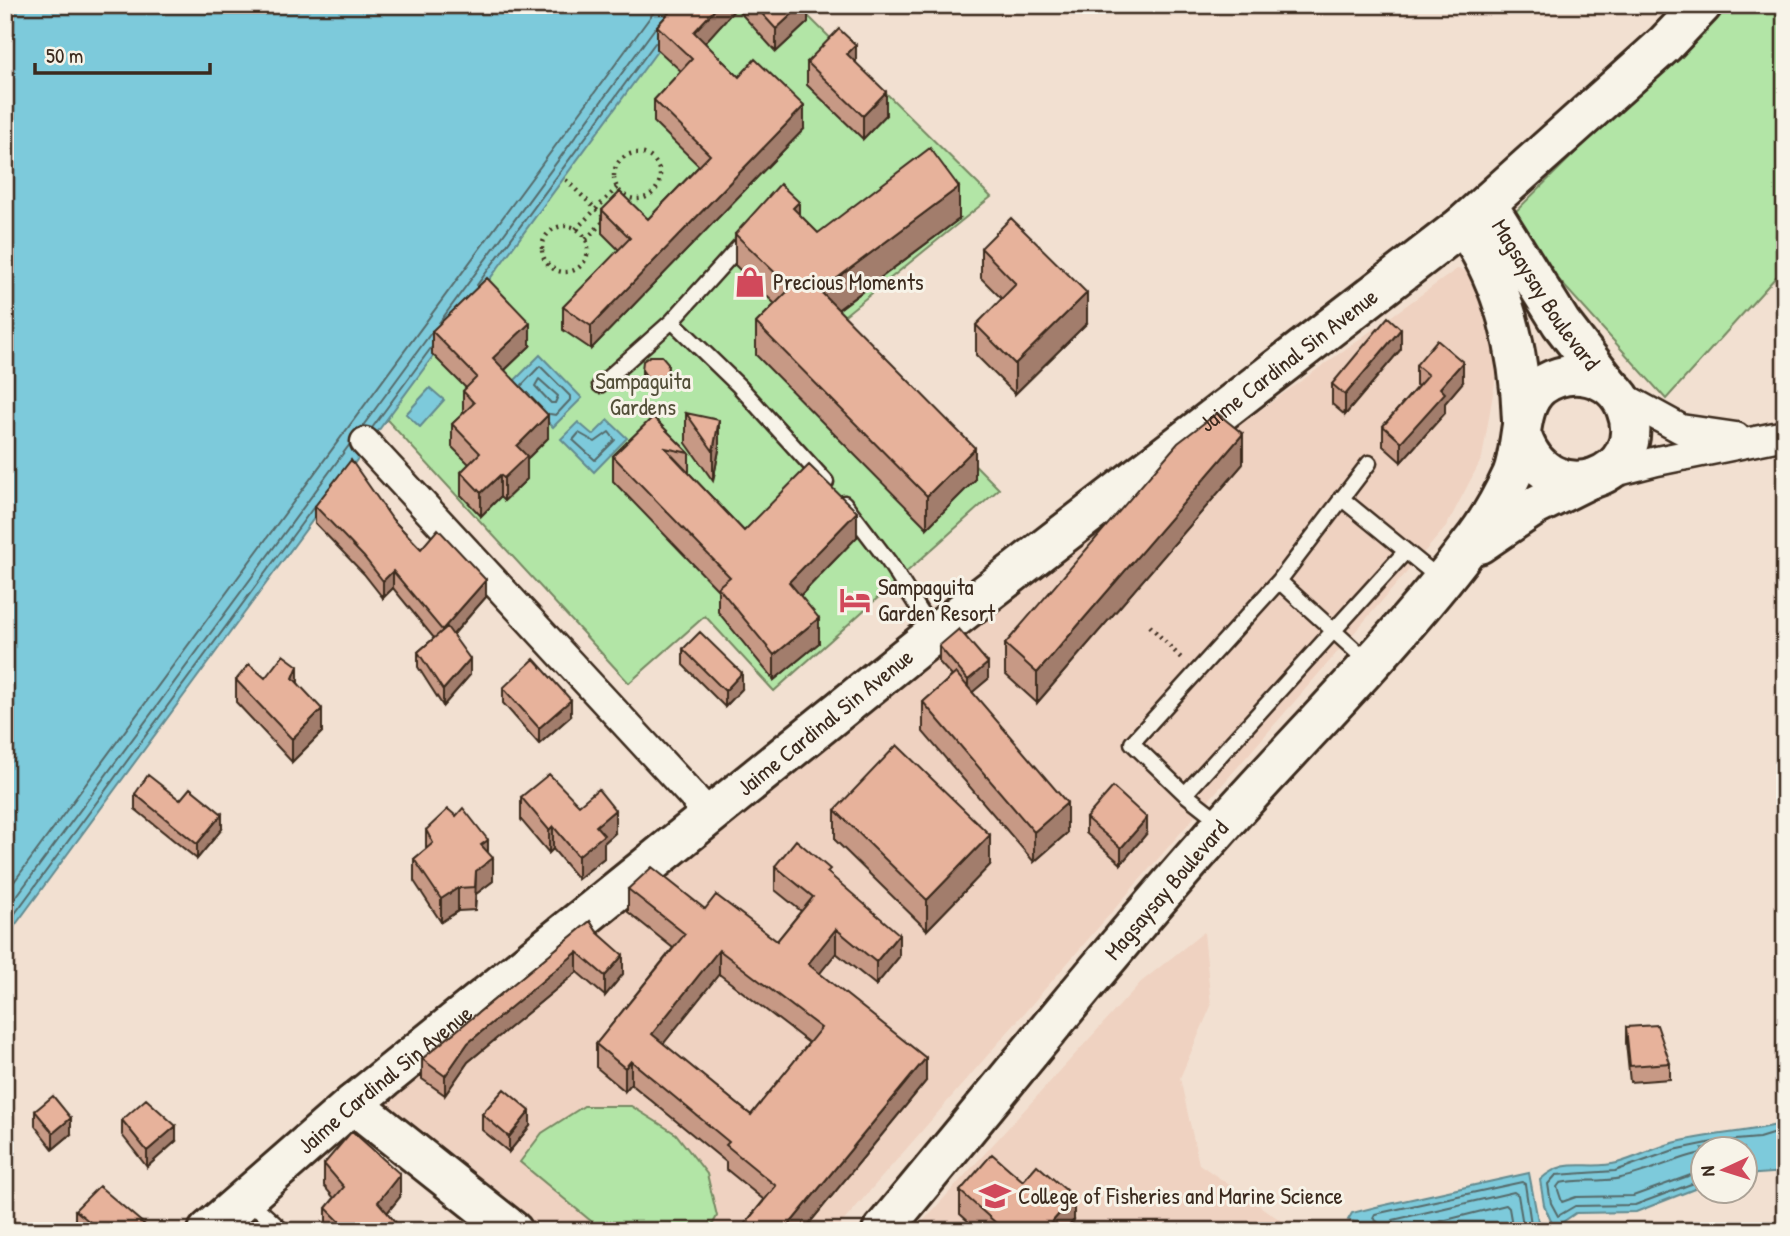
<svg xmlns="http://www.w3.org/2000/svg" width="1790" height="1236" font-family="'Patrick Hand',sans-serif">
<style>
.built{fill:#efd2c1}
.green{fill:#b2e5a6;stroke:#768862;stroke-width:2}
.water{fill:#7dcadb;stroke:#638a8f;stroke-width:2}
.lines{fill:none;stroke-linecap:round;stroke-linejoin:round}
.shore{stroke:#556a6a;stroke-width:2}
.lane-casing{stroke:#3b2a1e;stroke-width:19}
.street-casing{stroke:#3b2a1e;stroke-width:33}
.secondary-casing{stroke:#3b2a1e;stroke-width:44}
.path{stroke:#3b2a1e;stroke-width:4.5;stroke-dasharray:2 5;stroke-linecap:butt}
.lane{stroke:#f7f3e8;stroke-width:14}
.street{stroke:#f7f3e8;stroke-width:28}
.secondary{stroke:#f7f3e8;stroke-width:38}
.wall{fill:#c79985;stroke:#3b2a1e;stroke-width:2;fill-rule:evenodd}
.shaded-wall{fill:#a27d6c;stroke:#3b2a1e;stroke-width:2}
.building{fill:#e7b29b;stroke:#3b2a1e;stroke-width:2;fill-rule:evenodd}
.labels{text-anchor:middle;stroke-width:6;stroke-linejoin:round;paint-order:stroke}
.poi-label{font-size:23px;fill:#3b2a1e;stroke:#f7f3e8;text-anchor:start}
.street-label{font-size:23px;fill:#3b2a1e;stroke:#f7f3e8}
.park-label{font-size:23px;fill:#534f39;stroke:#f7f3e8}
</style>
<rect width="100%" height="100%" fill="#f2e0d1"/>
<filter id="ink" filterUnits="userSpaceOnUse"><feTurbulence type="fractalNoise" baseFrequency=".0143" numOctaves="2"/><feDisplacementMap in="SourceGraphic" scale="14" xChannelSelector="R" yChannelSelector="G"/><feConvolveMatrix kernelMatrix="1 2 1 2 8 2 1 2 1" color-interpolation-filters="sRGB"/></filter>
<g filter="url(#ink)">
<path class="built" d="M1457 269 1470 272 1499 359 1482 458 1446 527 835 1231H544L382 1106 1039 569Z
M1204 932 1211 1006 1180 1078 1199 1164 1296 1231H914L1141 982Z"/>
<path class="green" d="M678 5H797L991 197 835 323 999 489 774 691 705 616 629 683 377 409Z
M1725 5H1785V267L1666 399 1506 221Z
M584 1106H631L676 1134 707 1174 717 1216 709 1231H603L520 1162 542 1133Z"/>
<path class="water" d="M5 5H691L5 939Z
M540 355 582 398 553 427 510 385Z
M430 388 444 400 420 427 406 414Z
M608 420 627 438 594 472 561 439 578 422 593 435Z
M1785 1123V1172L1745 1175 1744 1148H1702V1186L1636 1212 1576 1213 1554 1228 1544 1205 1540 1180C1566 1155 1587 1171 1617 1163 1636 1158 1654 1148 1673 1143 1710 1133 1748 1133 1785 1123Z
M1529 1173 1540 1231H1386L1348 1220 1352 1213 1376 1207Z"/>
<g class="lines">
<path class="shore" d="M477 285 655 43
M439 323 655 28
M539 379 558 396 555 403H551L535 386Z
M522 385 540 366 570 396V400L556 415 550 414
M362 427 431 333
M372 428 431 348
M609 432 615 440 595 460 573 440 579 433 595 442Z
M5 894 659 5
M5 912 350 444
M5 927 313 508
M1702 1153C1673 1159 1645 1174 1616 1179 1598 1182 1579 1179 1560 1183L1557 1187 1562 1202 1576 1197 1633 1196 1702 1171
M1702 1180 1635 1205 1575 1206 1558 1216 1551 1203 1548 1184 1556 1175 1615 1171 1674 1150 1713 1142 1759 1138 1785 1130
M1382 1231 1380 1224 1373 1218 1375 1214 1522 1182 1525 1184 1532 1231
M1391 1231 1393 1220 1514 1192 1518 1195 1524 1231
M1402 1231 1506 1205 1509 1208 1513 1231"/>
<defs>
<path id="lane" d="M672 321 746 239
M600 385 672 321 739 386 826 482
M1341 498 1440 579
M844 503 889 562 934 633
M1279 581 1369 663
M1185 794 1406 551
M1222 823 1185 794 1132 743 1279 581 1369 463
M246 1198 283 1231"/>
<path id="street" d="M1619 395 1681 429 1736 437
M365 442 710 815
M1603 475 1657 461 1785 435"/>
<g id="secondary">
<path id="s1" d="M1487 204 1561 323 1608 384"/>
<path d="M1463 225C1504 280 1520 353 1522 421"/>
<path d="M1479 544 1535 506 1585 481"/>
<path d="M353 1104 513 1231"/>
<path id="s2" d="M208 1231 353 1104 934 634 1463 225 1665 44 1702 5"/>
<path id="s3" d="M882 1231C996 1095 1107 954 1225 822 1307 730 1396 643 1470 545 1487 524 1501 499 1512 475 1524 446 1516 406 1541 386 1570 365 1613 374 1626 409 1652 476 1551 515 1523 439"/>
</g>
</defs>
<use href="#lane" class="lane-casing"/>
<use href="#street" class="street-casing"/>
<use href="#secondary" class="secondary-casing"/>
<path class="path" d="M614 176a23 23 0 1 1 46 0a23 23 0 1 1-46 0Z
M566 180 605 218
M542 249a23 23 0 1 1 46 0a23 23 0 1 1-46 0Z
M576 229 617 188
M586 239 605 220
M1150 626 1184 661"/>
<use href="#lane" class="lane"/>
<use href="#street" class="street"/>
<use href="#secondary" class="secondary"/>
</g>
<path class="wall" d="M676 5H808V22L776 52 736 8 704 43 739 77 804 129 591 349 563 330V307L619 250 602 233V210L648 219 699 166 654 122V100L681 71 657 49V26Z
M807 62 856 63 886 115 863 139 807 85Z
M799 214 818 233 959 219 838 310 975 480 927 528 756 355V323L775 304 735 265V234Z
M981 248 1087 323 1015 394 976 355V325L1002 299 981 278Z
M432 331 530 346 505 370 548 438 527 459V479L504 501 500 497 481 516 461 495V472L469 464 452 447V424L463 414V391L466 388 432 354Z
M1401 349 1345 415 1332 404V384Z
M1416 365 1463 382 1445 403V413L1401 462 1383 446V426L1418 386 1416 385Z
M642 370 668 371 667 384 659 390 650 389 642 378Z
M686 413 719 450 713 481 686 443Z
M653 417 689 453V473L744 531 857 537 800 596 819 643 774 680 718 612V590L613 481V456Z
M1243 464 1037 703 1005 674V644Z
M315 506 393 520 421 549 486 597 453 635 470 675 443 706 418 667V652L434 638 393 588 383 598 364 574 315 523Z
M939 646 988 679 972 692 1067 833 1034 862 923 732V702L952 676 939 662Z
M683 649 742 689 725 707 683 665Z
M265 678 298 683 322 732 292 762 236 702V680Z
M503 688 571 716 539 744 503 703Z
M135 794 222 829 197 859 135 809Z
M521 797 579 805 615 833 604 843V858L578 879 553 849 549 853 521 820Z
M835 810 990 865 927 930 835 840Z
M1086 818 1147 833 1121 864 1086 833Z
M426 830 488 853 493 881 476 894 475 910 458 911 441 922 414 881V859L426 849Z
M775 866 830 875 899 957 876 985 836 953 819 974 926 1081 803 1231H739L764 1200 726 1169V1162L631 1084 625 1091 596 1067V1044L673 948 628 912V889L705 909 777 941 801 911 775 890ZM719 974 809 1043 751 1115 663 1044Z
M590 921 623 974 605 996 577 972 468 1062 445 1095 422 1079V1059Z
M1626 1027 1670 1063V1079L1630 1082 1626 1043Z
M35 1111 71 1134 53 1149 35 1126Z
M482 1114 530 1126 509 1152 482 1130Z
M122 1120 176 1141 147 1167 122 1135Z
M324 1164 400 1197 387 1213 403 1231 326 1230V1208L334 1198 324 1186Z
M1023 1181 1074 1220 1064 1231H979L960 1214V1191Z
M75 1210 151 1231H81L75 1226Z"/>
<path class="shaded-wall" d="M719 5H736V8L694 55V32Z
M802 5H808V22L776 52V29Z
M856 45V68L847 54Z
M886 92V115L863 139V116Z
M804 106V129L591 349V326Z
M959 187V219L820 323V291Z
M799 202V234L793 208Z
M1087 293V323L1015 394V364Z
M530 323V346L493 381V358Z
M1401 329V349L1345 415V395Z
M1463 362V382L1445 403V413L1401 462V442L1440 388Z
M668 363 667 384 659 390V382Z
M548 415V438L527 459V479L504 501V478L517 446Z
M719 420V450L713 481V451Z
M1243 434V464L1037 703V673Z
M975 448V480L927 528V496Z
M500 475V497L481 516V493Z
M857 512V537L789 607V582Z
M393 571V588L383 598V581Z
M486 580V597L442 647V630Z
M819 618V643L774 680V655Z
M470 659V675L443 706V690Z
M988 663V679L968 696V680Z
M298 666V689L293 678Z
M742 673V689L725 707V691Z
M571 700V716L539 744V728Z
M322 709V732L292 762V739Z
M1067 803V833L1034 862V832Z
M615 810V833L604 843V858L578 879V856L596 826Z
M222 814V829L197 859V844Z
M1147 818V833L1121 864V848Z
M553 826V849L549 853V830Z
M990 835V865L927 930V900Z
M488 840V861L493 858V881L476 894 475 910 476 871 481 845Z
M458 888V911L441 922V899Z
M836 929V953L808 988V964Z
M899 934V957L876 985V962Z
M719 950V974L652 1058V1034Z
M577 952V972L468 1062 445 1095V1076L468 1043Z
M623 955V974L605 996V976Z
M926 1058V1081L803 1231H784Z
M631 1061V1084L625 1091V1068Z
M530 1111V1126L509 1152V1137Z
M71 1118V1134L53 1149V1133Z
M176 1126V1141L147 1167V1151Z
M400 1174V1197L378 1224V1202Z
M1074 1197V1220L1064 1231H1044Z"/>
<path class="building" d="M676 5H719L694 32 739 77 755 59 804 106 591 326 563 307 630 238 602 210 620 192 648 219 710 155 654 100 692 59 657 26Z
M754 5H802L776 29Z
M839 29 856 45 847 54 886 92 863 116 807 62Z
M930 148 959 187 820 291 975 448 927 496 756 323 791 288 735 234 780 184 799 202 793 208 818 233Z
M1011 218 1087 293 1015 364 976 325 1016 284 981 248Z
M487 278 530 323 493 358 548 415 517 446 527 456 504 478 500 475 481 493 461 472 480 453 452 424 474 403 463 391 477 377 432 331Z
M1388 317 1401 329 1345 395 1332 384Z
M1437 340 1463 362 1440 388 1445 393 1401 442 1383 426 1428 375 1416 365Z
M650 356H662L668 363 667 377 659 382 650 381 642 370 643 361Z
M686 413 719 420 713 451Z
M1217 413 1243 434 1037 673 1005 644 1178 443Z
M653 417 689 453 665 448 744 531 809 465 857 512 789 582 819 618 774 655 718 587 730 577 613 456Z
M351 460 393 520 421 549 438 529 486 580 442 630 393 571 383 581 364 557 315 506Z
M447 627 470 659 443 690 418 652Z
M959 629 988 663 968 680 939 646Z
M700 632 742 673 725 691 683 649Z
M283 655 298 666 293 678 322 709 292 739 236 680 249 664 265 678Z
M534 659 571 700 539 728 503 688Z
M956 673 1067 803 1034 832 923 702Z
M897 745 990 835 927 900 835 810Z
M549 774 579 805 598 789 615 810 596 826 604 835 578 856 553 826 549 830 521 797Z
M148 775 180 800 190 788 222 814 197 844 135 794Z
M1113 787 1147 818 1121 848 1086 818Z
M463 808 488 840 481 845 493 858 476 871 475 887 458 888 441 899 414 859 433 843 426 830 448 809 456 816Z
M796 840 830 869 827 872 899 934 876 962 836 929 808 964 926 1058 784 1231H739L776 1186 726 1145 729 1142 631 1061 625 1068 596 1044 685 934 628 889 652 867 705 909 716 895 777 941 813 897 775 866ZM719 950 821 1028 751 1115 652 1034Z
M590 921 597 932 623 955 605 976 577 952 468 1043 445 1076 422 1059Z
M1657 1025 1670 1063 1630 1066 1626 1027Z
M504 1089 530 1111 509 1137 482 1114Z
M53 1096 71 1118 53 1133 35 1111Z
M146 1099 176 1126 147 1151 122 1120Z
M352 1131 400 1174 378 1202 403 1231H349L326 1208 344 1187 324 1164Z
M992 1154 1023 1181 1037 1165 1074 1197 1044 1231H1005L960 1191Z
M99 1186 151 1230 90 1231 95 1226 75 1210Z
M239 1225 244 1231H232Z"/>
</g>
<defs>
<symbol id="shop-bare" viewBox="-9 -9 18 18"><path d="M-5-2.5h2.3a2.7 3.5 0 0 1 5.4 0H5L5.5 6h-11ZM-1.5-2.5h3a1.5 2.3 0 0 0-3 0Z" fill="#d1495b" stroke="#f7f3e8" stroke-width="2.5" paint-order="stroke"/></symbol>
<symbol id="hotel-bare" viewBox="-9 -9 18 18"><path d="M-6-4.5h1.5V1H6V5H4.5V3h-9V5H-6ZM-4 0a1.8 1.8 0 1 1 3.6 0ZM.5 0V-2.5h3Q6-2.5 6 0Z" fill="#d1495b" stroke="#f7f3e8" stroke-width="2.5" paint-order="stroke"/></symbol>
<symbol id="university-bare" viewBox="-9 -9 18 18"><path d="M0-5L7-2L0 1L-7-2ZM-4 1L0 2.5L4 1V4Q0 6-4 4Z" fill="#d1495b" stroke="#f7f3e8" stroke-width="2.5" paint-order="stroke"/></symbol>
</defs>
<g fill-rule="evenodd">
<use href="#shop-bare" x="728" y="260" width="44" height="44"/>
<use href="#hotel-bare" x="833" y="578" width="44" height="44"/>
<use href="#university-bare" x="973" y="1174" width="44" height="44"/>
</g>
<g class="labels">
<g class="poi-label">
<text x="773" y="290">Precious Moments</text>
<text x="878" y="595">Sampaguita<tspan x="878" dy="26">Garden Resort</tspan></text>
<text x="1018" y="1204">College of Fisheries and Marine Science</text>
</g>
<g class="street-label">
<text dy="8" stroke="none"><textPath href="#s1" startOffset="108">Magsaysay Boulevard</textPath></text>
<text dy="8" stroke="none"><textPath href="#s2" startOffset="1388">Jaime Cardinal Sin Avenue</textPath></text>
<text dy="8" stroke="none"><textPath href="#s2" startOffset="800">Jaime Cardinal Sin Avenue</textPath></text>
<text dy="8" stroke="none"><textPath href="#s3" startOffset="444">Magsaysay Boulevard</textPath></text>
<text dy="8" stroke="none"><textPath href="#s2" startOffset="233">Jaime Cardinal Sin Avenue</textPath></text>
</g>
<g class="park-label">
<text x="643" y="389">Sampaguita<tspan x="643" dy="26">Gardens</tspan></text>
</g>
</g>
<rect width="1790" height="1236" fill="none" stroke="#f7f3e8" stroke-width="28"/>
<rect x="14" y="14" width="1762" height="1208" fill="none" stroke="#3b2a1e" stroke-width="2.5" filter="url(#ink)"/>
<g transform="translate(1724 1170) rotate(266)"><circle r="33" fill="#f7f3e8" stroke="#aca397" stroke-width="2"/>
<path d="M0-5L12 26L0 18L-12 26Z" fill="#d1495b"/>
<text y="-10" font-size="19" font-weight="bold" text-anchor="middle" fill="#3b2a1e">N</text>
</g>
<path d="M35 63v10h175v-10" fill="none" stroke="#3b2a1e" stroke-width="3.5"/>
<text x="46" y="63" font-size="21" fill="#3b2a1e" stroke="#f7f3e8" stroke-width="5" paint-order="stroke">50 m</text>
</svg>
